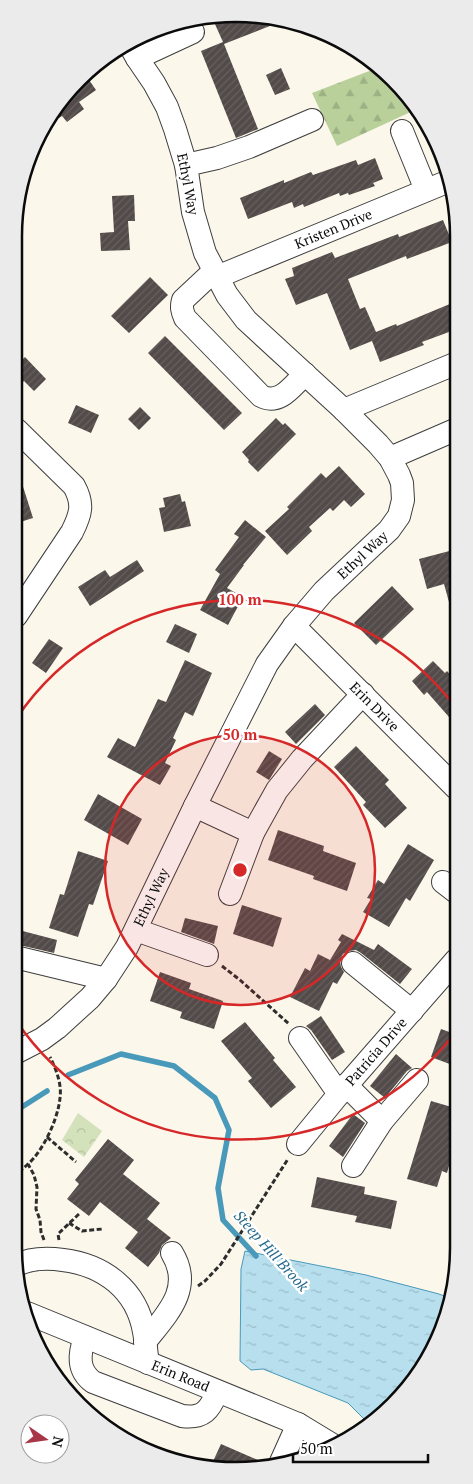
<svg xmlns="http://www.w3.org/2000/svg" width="473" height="1484" font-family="'PT Serif',serif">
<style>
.forest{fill:url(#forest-firs)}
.park{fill:url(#park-crowns)}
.water{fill:url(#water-ripples);stroke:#4899ba}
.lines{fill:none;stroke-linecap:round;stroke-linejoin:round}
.stream{stroke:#4899ba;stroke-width:5.5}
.building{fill:url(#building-hatch)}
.minor-casing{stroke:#3e3e3e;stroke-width:24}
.path{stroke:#2d2d2d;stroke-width:3;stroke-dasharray:5 2.5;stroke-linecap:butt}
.minor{stroke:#fff;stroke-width:22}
.ring{fill:none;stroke:#d62828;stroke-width:2.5}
.labels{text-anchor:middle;stroke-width:5;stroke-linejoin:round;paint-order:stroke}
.street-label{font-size:14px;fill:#0b0b0b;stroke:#fff}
.water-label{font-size:15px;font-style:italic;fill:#266a8b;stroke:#fff}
.rim{fill:none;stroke:#0b0b0b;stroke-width:2.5}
.centre{fill:#d62828;stroke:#fff;stroke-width:2.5}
.ring-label{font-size:15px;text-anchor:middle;font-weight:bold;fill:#d62828;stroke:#fff;stroke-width:5;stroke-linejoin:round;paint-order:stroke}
</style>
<defs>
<pattern id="forest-firs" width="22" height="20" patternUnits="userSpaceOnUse" patternTransform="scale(1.25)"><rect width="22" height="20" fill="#b9d09b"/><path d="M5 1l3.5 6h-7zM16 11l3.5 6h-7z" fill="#9eb184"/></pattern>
<pattern id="park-crowns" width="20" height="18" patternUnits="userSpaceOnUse" patternTransform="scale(1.25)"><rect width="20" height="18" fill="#d3e2ba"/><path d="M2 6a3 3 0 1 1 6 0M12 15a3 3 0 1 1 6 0" fill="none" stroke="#b4c19f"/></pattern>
<pattern id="water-ripples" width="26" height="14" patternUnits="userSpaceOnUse" patternTransform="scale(1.25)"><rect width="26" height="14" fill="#b7dfed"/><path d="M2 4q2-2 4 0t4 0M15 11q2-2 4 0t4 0" fill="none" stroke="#9cbeca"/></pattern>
<pattern id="building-hatch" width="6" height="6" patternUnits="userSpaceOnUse" patternTransform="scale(1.25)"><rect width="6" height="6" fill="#524b49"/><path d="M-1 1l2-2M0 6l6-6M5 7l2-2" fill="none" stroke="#66605f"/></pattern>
</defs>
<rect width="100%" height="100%" fill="#fcf7eb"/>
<path class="forest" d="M377 68 404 89 417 109 337 146 312 93Z"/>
<path class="park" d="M78 1113 102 1131 84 1157 62 1140Z"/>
<path class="water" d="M245 1251 366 1275 439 1294 452 1299 422 1371 372 1424 370 1425 348 1403 263 1369 251 1370 240 1361 241 1269Z"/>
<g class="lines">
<path class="stream" d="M68 1075 121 1054 174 1066 215 1098 229 1130 218 1188 223 1220 256 1256
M14 1112 47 1091"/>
</g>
<path class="building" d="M224 18H280L285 20 224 44 258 129 236 138 201 51 223 42 214 22Z
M281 68 290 89 275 95 266 75Z
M87 77 96 90 79 102 84 109 67 122 62 116 59 118 53 111Z
M375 158 383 179 373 183 375 186 349 195 348 193 340 196 339 193 304 207 303 204 294 208 292 202 248 219 240 198 284 180V183L311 172 313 175 356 160 358 165Z
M134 195 135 221H128L130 250 101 251 100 233 114 232 112 196Z
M443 220 452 242 407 259 406 256 348 279 360 309 365 307 376 332 396 324 397 326 457 301V329L422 342 424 345 380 362 372 341 350 350 327 293 296 305 285 279 294 276 292 268 332 252 335 258 398 234 399 237Z
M150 277 168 295 129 333 111 316Z
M165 336 242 413 224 430 148 353Z
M25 357 46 379 34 391 24 381 17 387V364Z
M76 405 99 415 91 433 68 423Z
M140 407 151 418 139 430 128 419Z
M276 418 283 425 285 423 296 434 258 472 248 462 249 460 242 452Z
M339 466 365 494 351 507 344 500 333 511 330 508 309 527 312 531 287 555 265 531 289 509 287 507 321 473 326 478Z
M20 477 33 518 17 523V478Z
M180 494 182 502 185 501 191 526 164 532 159 508 165 507 163 498Z
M245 520 266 537 243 565H244L227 588 243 597 228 625 200 610 220 574 215 570 239 537 234 534Z
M457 549 456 613H452L444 584 427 589 419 559Z
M137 560 144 571 90 606 78 587 105 570 110 577Z
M392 586 414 609 376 645 354 623Z
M175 624 197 634 189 653 166 642Z
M49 639 63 648 46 673 32 663Z
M185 660 212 673 193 716 185 712 173 738 176 740 165 763 171 766 160 785 107 757 118 738 135 747 158 699 166 702Z
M433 661 445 673 447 671 456 681V725L427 692 424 695 412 681Z
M315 704 325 715 296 744 285 732Z
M356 746 389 780 385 784 407 808 385 828 363 805 366 802 334 767Z
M269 751 282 759 269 780 256 772Z
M98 794 142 819 128 845 84 820Z
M278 830 324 846 323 851 356 863 347 891 313 879 314 876 268 860Z
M408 844 434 860 410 901 406 898 389 927 363 912 371 899 367 898 378 880 384 884Z
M78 851 108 861 93 905 89 904 78 937 49 928 60 894 64 895Z
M242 905 282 918 273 947 233 934Z
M185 918 218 926 214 944 181 932Z
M15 929 57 940 54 953 15 944Z
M342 934 374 950 378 944 412 969 400 984 361 953 356 950 349 951 343 954 340 960 341 967 344 972 337 984 333 982 319 1011 290 997 305 968 310 971 318 954 330 960 341 942 338 940Z
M160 972 191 983 189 989 223 1001 214 1029 180 1018 182 1012 150 1001Z
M321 1016 345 1052 332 1060 311 1030 306 1026Z
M245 1022 275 1058 273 1060 296 1087 271 1108 248 1081 252 1078 221 1041Z
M441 1029 455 1034V1066L431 1057Z
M396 1054 412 1068 407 1071 385 1098 370 1086Z
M431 1101 455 1108V1132L452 1143 455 1144 447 1173 442 1171 437 1187 407 1179Z
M353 1114 365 1123 343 1157 329 1146Z
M108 1139 134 1160 123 1174 160 1203 147 1219 171 1238 162 1245 159 1253 148 1267 125 1248 138 1232 100 1202 89 1216 67 1199 79 1184 75 1180Z
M317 1177 365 1187 364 1194 397 1201 391 1229 355 1222 357 1216 311 1207Z
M221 1444 267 1464 210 1468Z"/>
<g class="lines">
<defs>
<g id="minor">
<path d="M137 58 193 32"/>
<path d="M402 131 426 190"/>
<path d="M186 165 217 158 249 147 312 120"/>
<path d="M214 271 183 300C181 307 182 311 185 318L261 396C280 406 293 385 305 374"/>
<path id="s1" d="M217 277 449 181"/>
<path d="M344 410 457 363"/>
<path d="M390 458 457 429"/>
<path d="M16 616 72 532C81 514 84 504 74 486L17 430"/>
<path id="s2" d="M294 626 456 788"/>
<path d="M195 806 253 833 230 894"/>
<path d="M253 833 277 790 302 759 363 694"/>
<path d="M443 882 456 892"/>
<path d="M136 930 207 955"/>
<path d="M15 957 106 979"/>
<path d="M353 963 412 1011"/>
<path d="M300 1038 339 1094"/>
<path id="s3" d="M15 1053 42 1039 57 1028 90 998 106 979 127 947 195 806 267 664 294 626 324 591 389 530 399 516 403 500 402 483 399 475 390 458 378 444 344 410 246 320 227 295 205 253 193 212 186 165 175 129 167 107 154 83 137 58 129 44"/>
<path d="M346 1085 382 1121 353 1166"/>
<path d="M382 1121 417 1080"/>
<path id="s4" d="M298 1144 339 1094 456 960"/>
<path d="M17 1265C31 1258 48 1258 63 1260 104 1265 137 1290 144 1332 146 1342 146 1353 148 1363"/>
<path id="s5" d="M27 1313 298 1424 331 1444"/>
<path d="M85 1337C79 1354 77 1370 93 1382L182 1416C203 1419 210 1410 217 1392"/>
<path d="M145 1342C166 1315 194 1289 172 1253"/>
<path d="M280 1464 298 1424"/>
</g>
</defs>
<use href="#minor" class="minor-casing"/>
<path class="path" d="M222 966 240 980 289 1024
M47 1137 76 1162
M19 1172 28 1164
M69 1223 82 1231 103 1229
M44 1240 41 1232 40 1220 36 1209 37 1187 34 1175 28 1164C43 1151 58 1119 60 1098 62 1084 56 1069 50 1057
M59 1240 58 1234 80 1213
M198 1286 205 1281 221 1264 288 1159"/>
<use href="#minor" class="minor"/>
</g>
<circle cx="240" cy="870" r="135" fill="#d62828" fill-opacity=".12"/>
<g class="ring">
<circle cx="240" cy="870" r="135"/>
<path d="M454 1034A270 270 0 0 1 15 1019M16 719A270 270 0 0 1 456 708"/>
</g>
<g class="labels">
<g class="street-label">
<text transform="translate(188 184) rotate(79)" y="5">Ethyl Way</text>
<text dy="5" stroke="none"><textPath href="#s1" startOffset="126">Kristen Drive</textPath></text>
<text dy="5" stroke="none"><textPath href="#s3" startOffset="618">Ethyl Way</textPath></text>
<text dy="5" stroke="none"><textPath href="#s2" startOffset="114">Erin Drive</textPath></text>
<text dy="5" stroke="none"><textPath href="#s3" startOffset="212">Ethyl Way</textPath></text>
<text dy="5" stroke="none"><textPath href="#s4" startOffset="121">Patricia Drive</textPath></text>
<text dy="5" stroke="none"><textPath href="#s5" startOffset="166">Erin Road</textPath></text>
</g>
<g class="water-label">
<text transform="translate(271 1251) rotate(48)" y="5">Steep Hill Brook</text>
</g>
</g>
<path d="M0 0H473V1484H0ZM236 22H236A214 214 0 0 1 450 236V1248A214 214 0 0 1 236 1462H236A214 214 0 0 1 22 1248V236A214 214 0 0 1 236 22Z" fill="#ebebeb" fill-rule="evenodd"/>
<path class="rim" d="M236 22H236A214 214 0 0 1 450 236V1248A214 214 0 0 1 236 1462H236A214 214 0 0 1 22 1248V236A214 214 0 0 1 236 22Z"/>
<circle cx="240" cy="870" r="8" class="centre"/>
<g class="ring-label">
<text x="240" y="605">100 m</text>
<text x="240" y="740">50 m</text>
</g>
<g transform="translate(45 1439) rotate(103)"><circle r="24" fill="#ffffff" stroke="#9d9d9d"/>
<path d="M0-4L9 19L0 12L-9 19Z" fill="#a73648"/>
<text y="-8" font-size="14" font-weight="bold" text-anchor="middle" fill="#0b0b0b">N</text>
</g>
<path d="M293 1454v8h135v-8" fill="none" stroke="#0b0b0b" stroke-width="2.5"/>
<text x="300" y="1454" font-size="15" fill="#0b0b0b" stroke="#ffffff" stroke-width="4" paint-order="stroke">50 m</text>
</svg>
